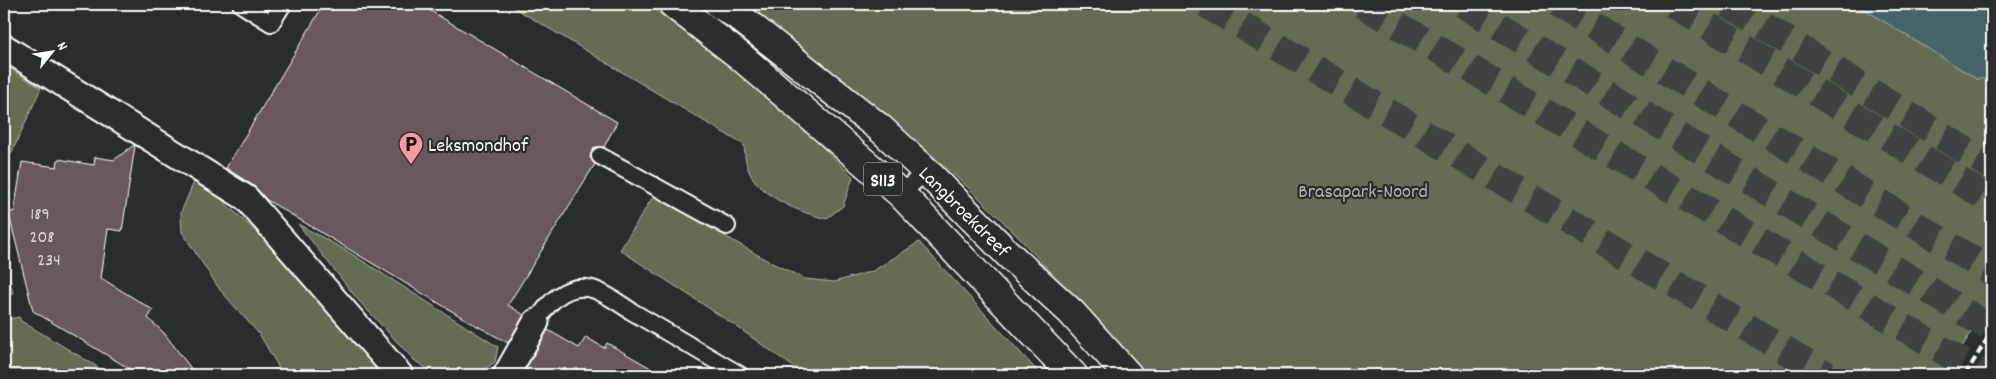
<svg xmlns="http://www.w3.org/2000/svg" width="1996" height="379" font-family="Dekko,sans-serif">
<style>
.green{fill:#626d53;stroke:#b0b6a9}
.water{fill:#466567;stroke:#90a3a4}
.building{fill:#6a5961;stroke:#fff}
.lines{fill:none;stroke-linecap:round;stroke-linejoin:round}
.motorway-tunnel{stroke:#3f4243;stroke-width:28;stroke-dasharray:28 14;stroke-linecap:butt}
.service-casing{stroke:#fff;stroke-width:20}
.pedestrian-casing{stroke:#fff;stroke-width:29}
.primary-casing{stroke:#fff;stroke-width:31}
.service{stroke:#2a2d2e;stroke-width:16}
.pedestrian{stroke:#2a2d2e;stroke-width:25}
.primary{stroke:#2a2d2e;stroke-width:28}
.rail{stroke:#fff;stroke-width:4;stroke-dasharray:8 4;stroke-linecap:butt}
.labels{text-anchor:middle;stroke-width:4.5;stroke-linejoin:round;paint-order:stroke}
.number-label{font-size:18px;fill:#dad6d8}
.shield{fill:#2a2d2e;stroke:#bfc0c0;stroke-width:1}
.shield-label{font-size:19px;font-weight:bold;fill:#fff}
.poi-label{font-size:20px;fill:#fff;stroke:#2a2d2e;text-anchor:start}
.park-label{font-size:20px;fill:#b0b6a9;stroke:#2a2d2e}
.street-label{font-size:20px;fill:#fff;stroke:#2a2d2e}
</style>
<rect width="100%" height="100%" fill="#2a2d2e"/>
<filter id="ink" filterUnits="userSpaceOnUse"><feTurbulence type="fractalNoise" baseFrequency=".02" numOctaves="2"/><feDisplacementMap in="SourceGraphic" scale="10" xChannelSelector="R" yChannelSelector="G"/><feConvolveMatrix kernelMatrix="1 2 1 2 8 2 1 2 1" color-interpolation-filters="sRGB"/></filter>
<g filter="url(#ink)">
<path class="green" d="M508 4H647L725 62 802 127 853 177 843 206 826 219C801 212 773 202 755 181 746 171 745 157 744 145Z
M734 4H1856L1977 79 1992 78V300L1944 375H1141C1078 301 1014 227 941 163 876 104 805 54 734 4Z
M4 65 41 88 12 152 4 157Z
M194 182 213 192 329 298 394 375H283L260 335 220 290 182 232 181 212Z
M654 195 770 262 805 279 834 282 873 271 919 242 1041 375H805L733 324 620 250Z
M298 224 347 251 498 347 495 362 476 375H438L415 361 358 300Z
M4 252 13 294 4 296Z
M19 317 21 321 111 375H4V320Z"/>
<path class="water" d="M1856 4H1992V78L1977 79Z"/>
<path class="building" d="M324 4H419L617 122 604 147H595L592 151 590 157 595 164 508 305 524 315 508 343 470 322 267 200 254 186 226 168Z
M134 145 135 146 122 231 108 229 101 278 153 310 148 318 164 333 196 375H140L33 311 8 211 14 212 22 162 57 167 58 159 94 165 95 157 114 160Z
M548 330 579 348 586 337 604 348 607 343 663 375H522Z"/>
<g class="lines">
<path class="motorway-tunnel" d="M1206 4 1827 375
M1362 4 1984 375
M1463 4 1992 329
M1557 4 1992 272
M1673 4 1992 201
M1728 4 1992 167"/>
<defs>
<path id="service" d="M241 4 271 23 283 4
M600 156 727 226
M901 194 926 171
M536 322C547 304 563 285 587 288 600 289 620 304 631 311 667 332 704 354 740 375"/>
<path id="pedestrian" d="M4 47 246 198 400 375
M506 375 536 322"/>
<path id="primary" d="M673 4 740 56 901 194 1073 375
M719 4 738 16 881 129 926 171 1009 255 1071 312 1128 375"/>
</defs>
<use href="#service" class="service-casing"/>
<use href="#pedestrian" class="pedestrian-casing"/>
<use href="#primary" class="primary-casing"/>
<use href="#service" class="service"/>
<use href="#pedestrian" class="pedestrian"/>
<use href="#primary" class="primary"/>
<path class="rail" d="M1965 375 1992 331"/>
</g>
</g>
<defs>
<symbol id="parking-pin" viewBox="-11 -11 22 30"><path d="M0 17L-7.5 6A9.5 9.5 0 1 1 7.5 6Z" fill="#ff9aa2" stroke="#2a2d2e"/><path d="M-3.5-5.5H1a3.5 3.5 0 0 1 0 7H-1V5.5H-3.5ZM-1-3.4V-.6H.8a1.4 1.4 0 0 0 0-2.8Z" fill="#111"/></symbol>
</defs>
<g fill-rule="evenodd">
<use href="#parking-pin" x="397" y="130" width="28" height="38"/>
</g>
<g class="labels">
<g class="number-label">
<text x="40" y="219">189</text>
<text x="42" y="242">208</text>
<text x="49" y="265">234</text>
</g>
<rect class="shield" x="864" y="162.5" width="38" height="33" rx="4"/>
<g class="shield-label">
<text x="883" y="186">S113</text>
</g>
<g class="poi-label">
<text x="428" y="151">Leksmondhof</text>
</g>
<g class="park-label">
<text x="1363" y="197">Brasapark-Noord</text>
</g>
<g class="street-label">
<text transform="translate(965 211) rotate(45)" y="7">Langbroekdreef</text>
</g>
</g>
<rect width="1996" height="379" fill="none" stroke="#2a2d2e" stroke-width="20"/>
<rect x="10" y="10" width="1976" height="359" fill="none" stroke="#fff" stroke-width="2" filter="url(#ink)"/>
<g transform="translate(52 52) rotate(60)" stroke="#2a2d2e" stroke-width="4" paint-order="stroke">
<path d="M0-4L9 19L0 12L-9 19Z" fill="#ffffff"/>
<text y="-8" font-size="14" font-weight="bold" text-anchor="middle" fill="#ffffff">N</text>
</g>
</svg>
